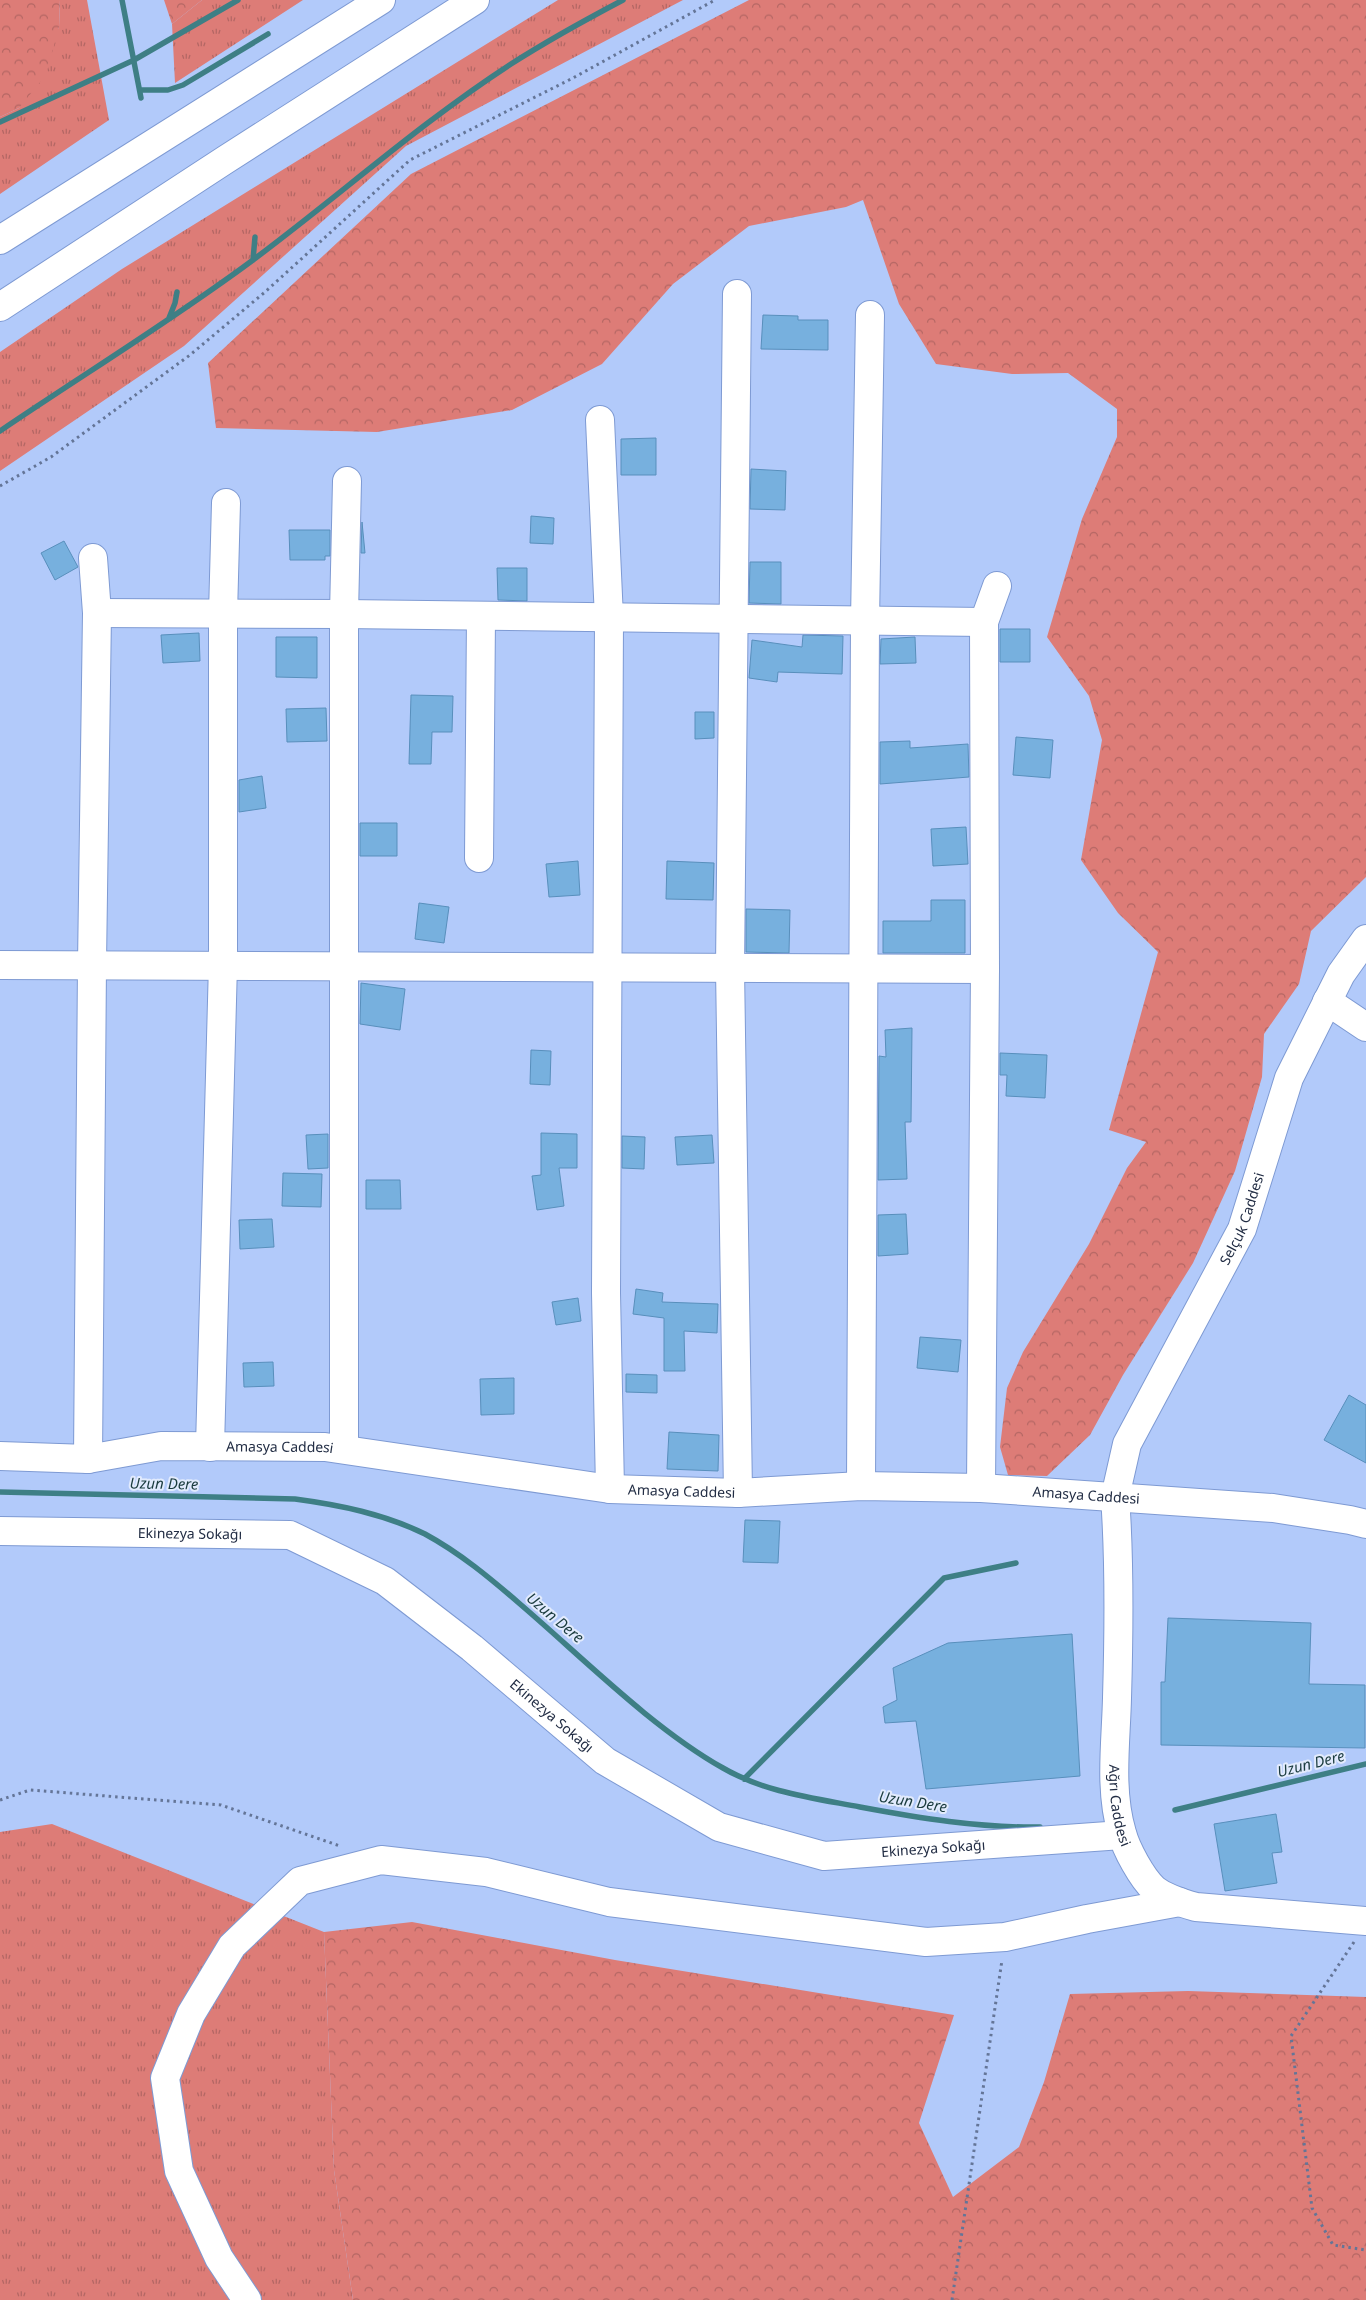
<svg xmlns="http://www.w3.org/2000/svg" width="1366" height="2300" font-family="'Noto Sans',sans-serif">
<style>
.grass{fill:url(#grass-tufts)}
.forest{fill:url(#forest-crowns)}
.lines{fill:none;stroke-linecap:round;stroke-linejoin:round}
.stream{stroke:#3e7f85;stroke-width:5.5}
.building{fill:#77b0de;stroke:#588fbc}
.minor-casing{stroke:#7e9ad3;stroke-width:30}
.major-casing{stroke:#7e9ad3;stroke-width:30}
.highway-casing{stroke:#7e9ad3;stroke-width:30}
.path{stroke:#647597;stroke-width:3;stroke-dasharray:2.5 4;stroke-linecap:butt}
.minor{stroke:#fff;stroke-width:28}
.major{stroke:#fff;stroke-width:28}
.highway{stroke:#fff;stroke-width:28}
.labels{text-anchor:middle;stroke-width:4;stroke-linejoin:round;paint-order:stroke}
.street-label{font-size:14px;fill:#222d44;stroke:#e2ebfd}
.water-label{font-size:15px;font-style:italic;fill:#1a3b3e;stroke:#e2ebfd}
</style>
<defs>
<pattern id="grass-tufts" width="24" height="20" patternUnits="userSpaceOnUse" patternTransform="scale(1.25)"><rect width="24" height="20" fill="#dd7c77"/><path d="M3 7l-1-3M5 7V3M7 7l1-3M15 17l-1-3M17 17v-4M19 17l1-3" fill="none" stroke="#b36663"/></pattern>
<pattern id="forest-crowns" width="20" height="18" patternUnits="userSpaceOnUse" patternTransform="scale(1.25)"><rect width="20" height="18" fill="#dd7c77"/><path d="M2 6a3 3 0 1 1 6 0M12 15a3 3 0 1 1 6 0" fill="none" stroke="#b36663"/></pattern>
</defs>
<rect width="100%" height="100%" fill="#b2cafa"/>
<path class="grass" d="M60 0H87L109 120 0 194V117L19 108 59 27Z
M202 0H303L175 83 172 24Z
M558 0H683L406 146 184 346 0 471V352L122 269Z
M52 1824 324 1932 334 2170 353 2300H0V1832Z"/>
<path class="forest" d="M0 0H60L59 27 46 75 19 108 0 117Z
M164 0H202L172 24Z
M749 0H1366V877L1311 931 1299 984 1264 1034 1262 1077 1235 1171 1193 1263 1123 1375 1090 1435 1047 1476 1008 1475 1000 1447 1007 1388 1023 1352 1089 1244 1127 1168 1146 1142 1109 1130 1158 952 1118 913 1081 860 1102 740 1089 696 1047 637 1082 519 1117 437V409L1068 373 1012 374 936 364 899 304 863 200 846 207 749 226 673 284 602 364 512 410 377 432 216 428 208 363 411 174Z
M412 1922 615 1960 954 2015 919 2123 953 2197 1019 2147 1044 2082 1070 1994 1188 1991 1366 1997V2300H353L334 2170 324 1932Z"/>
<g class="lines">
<path class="stream" d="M122 0 141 98
M140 90H168L183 85 268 34
M0 122 134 60 238 0
M253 260 255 237
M169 318 175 303 177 292
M0 431C84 374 171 321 253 260 339 196 420 123 511 64 547 41 585 20 623 0
M0 1492 295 1499C340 1505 384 1514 425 1534 460 1553 490 1578 520 1604 582 1657 652 1728 723 1768 764 1792 813 1798 860 1807 919 1818 979 1828 1040 1827
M744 1779 944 1578 1016 1563
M1175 1810 1366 1764"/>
</g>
<path class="building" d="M763 315 798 316V320H828V350L761 349Z
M656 438V475H621V439Z
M751 469 786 471 785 510 750 509Z
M531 516 554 518 553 544 530 543Z
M362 522 365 553H361Z
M289 530H330V556H325V560H290Z
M64 541 78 567 55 580 41 553Z
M750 562H781V604L749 603Z
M497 568H527V601L498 600Z
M1000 629H1030V662H1000Z
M199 633 200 661 163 663 161 635Z
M803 635 843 636 842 674 778 672 777 682 749 678 752 640 802 647Z
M276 637H317V678L276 677Z
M915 637 916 663 880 664 881 639Z
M411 695 453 696 452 732H432L431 764H409Z
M326 708 327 741 287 742 286 709Z
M695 712H714V738L695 739Z
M1016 737 1053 740 1050 778 1013 775Z
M910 741V748L968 744 969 777 880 784V742Z
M262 776 266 808 239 812V780Z
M360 823H397V856H360Z
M966 827 968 864 933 866 931 829Z
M578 861 580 895 549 897 546 864Z
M667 861 714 863 713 900 666 899Z
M931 900H965V953H883V921H931Z
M419 903 449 907 444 943 415 939Z
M746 909 790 910 789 953 746 952Z
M361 983 405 989 400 1030 360 1024Z
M912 1028 911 1122H905L907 1179 878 1180 879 1056 886 1057 885 1030Z
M531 1050 551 1051 550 1085 530 1084Z
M1000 1053 1047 1055 1045 1098 1006 1096 1007 1075H1000Z
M541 1133 577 1134V1168H559L564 1206 537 1210 532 1176 541 1175Z
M328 1134V1168L308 1169 306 1135Z
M712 1135 714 1163 677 1165 675 1137Z
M622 1136 645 1137 644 1169 622 1168Z
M283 1173 322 1174 321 1207 282 1206Z
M366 1180H400L401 1209H366Z
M906 1214 908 1254 878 1256V1215Z
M272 1219 274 1247 240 1249 239 1220Z
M636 1289 663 1293 662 1302 718 1304 717 1333 684 1331 685 1371H664V1318L633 1314Z
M578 1298 581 1321 556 1325 552 1302Z
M920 1337 961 1340 958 1372 917 1368Z
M273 1362 274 1386 244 1387 243 1363Z
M626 1374 657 1375V1393L626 1392Z
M514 1378V1414L481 1415 480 1379Z
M1349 1395 1366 1405V1463L1324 1440Z
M669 1432 719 1435 718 1471 667 1469Z
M745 1520 780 1521 778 1563 743 1562Z
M1168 1618 1311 1623 1309 1684 1365 1685V1748L1161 1745V1682H1165Z
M1072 1634 1080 1776 926 1789 916 1721 885 1723 883 1707 897 1700 893 1668 948 1643Z
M1276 1814 1282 1852 1272 1853 1277 1883 1225 1891 1214 1824Z"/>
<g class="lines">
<defs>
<g id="minor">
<path d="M737 294 730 968 738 1493"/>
<path d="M600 420 609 618 606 1293 610 1489"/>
<path d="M97 613 344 614 984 622"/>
<path d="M479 858 481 616"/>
<path d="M0 965 985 969"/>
<path d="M1327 1001 1366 1027"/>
<path d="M210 1447 223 964V614L226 503"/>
<path d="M344 1449V614L347 481"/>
<path id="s1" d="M0 1456 88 1459 161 1446 325 1447 610 1489 738 1493 861 1486 981 1488 1273 1508 1350 1520 1366 1524"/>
<path d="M88 1459 92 964 97 613 93 558"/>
<path d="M861 1486 865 622 870 315"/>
<path d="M981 1488 985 969 984 622 997 586"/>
<path id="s2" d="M1115 1497 1127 1444 1242 1229 1289 1078 1341 974 1366 939"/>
<path d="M247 2300 219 2258 179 2171 165 2078 191 2014 232 1946 300 1881 381 1860 486 1872 609 1902 926 1942 1005 1937 1087 1919 1180 1902"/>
</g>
<g id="major">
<path id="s3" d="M1115 1497C1120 1564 1119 1630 1117 1698 1116 1742 1109 1790 1122 1833 1126 1849 1142 1878 1154 1889 1165 1898 1182 1903 1196 1907L1366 1921"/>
<path id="s4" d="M0 1531 290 1535 385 1581 472 1648 605 1761 719 1827 824 1856 1122 1835"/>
</g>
<path id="highway" d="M0 240 381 0
M0 307 225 160 475 0"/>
</defs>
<use href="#minor" class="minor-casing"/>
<use href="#major" class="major-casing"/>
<use href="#highway" class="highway-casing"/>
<path class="path" d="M0 486 51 457 190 355 265 292 410 160 573 78 715 0
M0 1800 30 1790 221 1805 340 1846
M1354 1942 1291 2036 1312 2208 1333 2245 1366 2250
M952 2300 1002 1960"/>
<use href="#minor" class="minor"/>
<use href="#major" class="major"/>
<use href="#highway" class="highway"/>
</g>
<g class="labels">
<g class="street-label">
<text dy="5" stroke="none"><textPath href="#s2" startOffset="308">Selçuk Caddesi</textPath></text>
<text dy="5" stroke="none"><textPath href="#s1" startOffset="281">Amasya Caddesi</textPath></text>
<text dy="5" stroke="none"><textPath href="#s1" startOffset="686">Amasya Caddesi</textPath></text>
<text dy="5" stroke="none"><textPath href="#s1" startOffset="1091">Amasya Caddesi</textPath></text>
<text dy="5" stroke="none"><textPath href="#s4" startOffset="190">Ekinezya Sokağı</textPath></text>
<text dy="5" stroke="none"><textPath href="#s4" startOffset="610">Ekinezya Sokağı</textPath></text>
<text dy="5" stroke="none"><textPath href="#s3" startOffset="309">Ağrı Caddesi</textPath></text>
<text dy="5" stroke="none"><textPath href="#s4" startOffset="1030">Ekinezya Sokağı</textPath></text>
</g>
<g class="water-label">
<text transform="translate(164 1484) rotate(1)" y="5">Uzun Dere</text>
<text transform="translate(555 1618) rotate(40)" y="5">Uzun Dere</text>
<text transform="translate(1311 1764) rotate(-14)" y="5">Uzun Dere</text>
<text transform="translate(913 1802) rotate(9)" y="5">Uzun Dere</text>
</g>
</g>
</svg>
